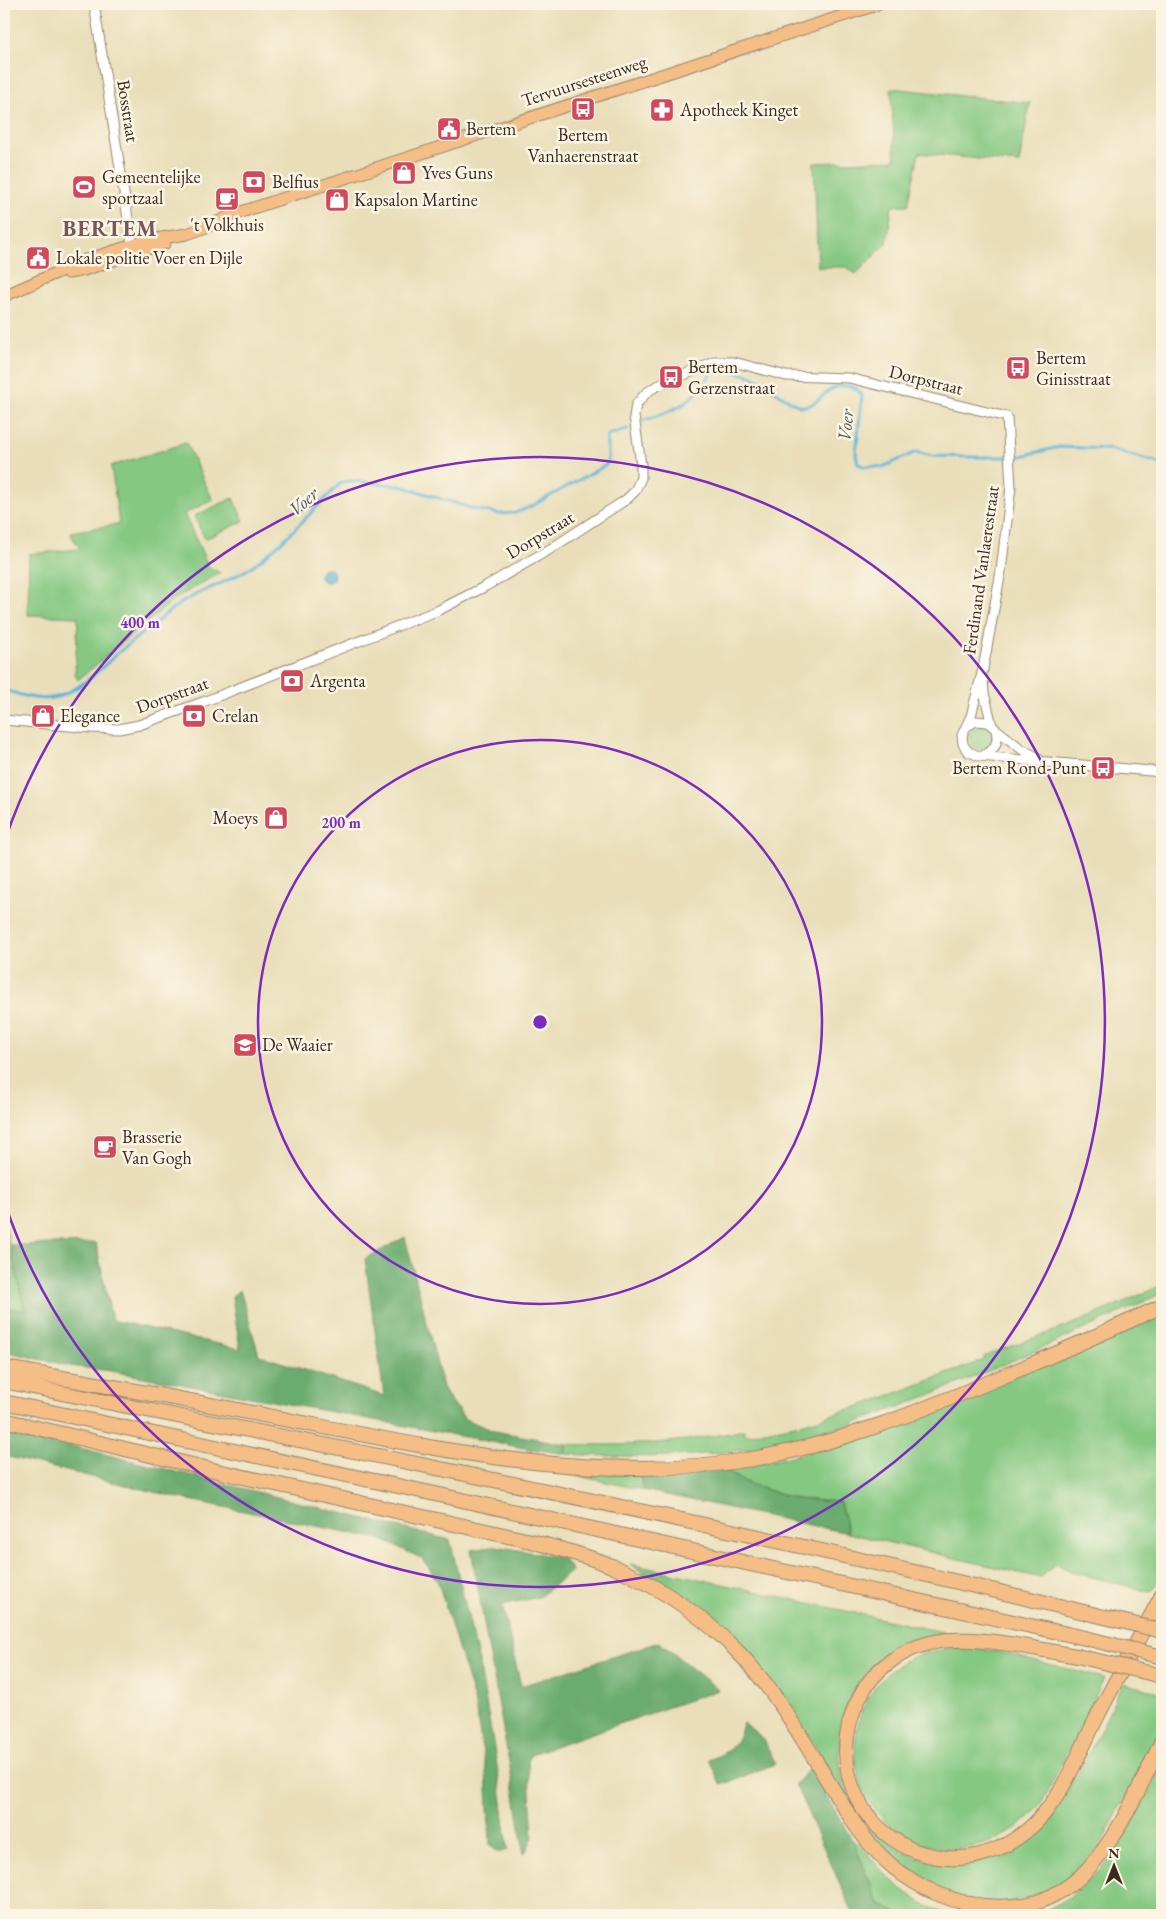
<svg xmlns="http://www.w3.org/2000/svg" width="1166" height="1919" font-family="'EB Garamond',serif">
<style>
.green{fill:#84c881;stroke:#607950}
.forest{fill:#6bac6f;stroke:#536b46}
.water{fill:#5bb3d8;stroke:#4b6e7b}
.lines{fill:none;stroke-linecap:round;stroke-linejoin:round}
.stream{stroke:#5bb3d8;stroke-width:3}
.minor-casing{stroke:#92846c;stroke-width:11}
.major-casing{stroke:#92846c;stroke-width:13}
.highway-casing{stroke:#92846c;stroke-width:16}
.minor{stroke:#fff;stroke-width:9}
.major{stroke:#f6be87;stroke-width:11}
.highway{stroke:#f6be87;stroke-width:14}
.highway-bridge-casing{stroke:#92846c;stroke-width:16;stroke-linecap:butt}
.highway-bridge{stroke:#f6be87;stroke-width:14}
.ring{fill:none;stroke:#7b2cbf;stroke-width:2.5}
.labels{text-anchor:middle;stroke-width:5;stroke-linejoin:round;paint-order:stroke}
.street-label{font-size:18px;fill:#3b2a1e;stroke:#fcf5e5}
.poi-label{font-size:18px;fill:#3b2a1e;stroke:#fcf5e5;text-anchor:start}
.water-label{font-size:19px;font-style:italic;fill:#465a5f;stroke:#fcf5e5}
.district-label{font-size:22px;font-weight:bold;letter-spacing:1px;fill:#77575a;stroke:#fcf5e5}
.centre{fill:#7b2cbf;stroke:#fcf5e5;stroke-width:2.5}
.ring-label{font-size:15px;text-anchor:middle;font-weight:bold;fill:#7b2cbf;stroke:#fcf5e5;stroke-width:5;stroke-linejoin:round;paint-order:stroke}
</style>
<rect width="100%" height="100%" fill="#fcf5e5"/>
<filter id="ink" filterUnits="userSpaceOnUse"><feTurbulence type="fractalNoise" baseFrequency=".02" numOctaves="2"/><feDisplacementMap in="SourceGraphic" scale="10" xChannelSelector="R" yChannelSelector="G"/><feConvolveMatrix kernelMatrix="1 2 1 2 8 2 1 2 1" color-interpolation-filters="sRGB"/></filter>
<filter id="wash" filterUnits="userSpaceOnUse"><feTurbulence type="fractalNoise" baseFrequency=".0096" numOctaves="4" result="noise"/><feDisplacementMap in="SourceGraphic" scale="20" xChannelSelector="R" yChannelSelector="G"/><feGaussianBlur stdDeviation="1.12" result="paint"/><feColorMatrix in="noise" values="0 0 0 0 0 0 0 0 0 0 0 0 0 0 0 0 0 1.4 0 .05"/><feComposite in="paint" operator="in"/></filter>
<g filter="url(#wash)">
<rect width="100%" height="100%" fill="#e9deb9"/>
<path class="green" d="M891 88 1030 103 1019 163 919 153 908 205 892 206 887 243 856 274 846 267H818L814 163 895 160Z
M186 443 213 500 184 514 209 567 220 573 176 598 78 680 75 674 78 617 28 615 29 554 80 549 72 537 71 532 119 524 111 466Z
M233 498 244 521 205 539 194 516Z
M969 737a12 12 0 1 1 24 0a12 12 0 1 1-24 0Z
M4 1221 25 1311 4 1307Z
M1162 1285V1293C1095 1325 1027 1355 959 1383 895 1409 830 1435 761 1447 697 1458 631 1458 566 1454V1444C625 1447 686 1443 744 1430L745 1435 805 1423 875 1401 984 1360V1356L1078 1322Z
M1162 1312V1573L1151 1592 1076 1573 1055 1564 1041 1578 848 1533 840 1502 796 1499 747 1483 727 1471 831 1447Z
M556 1471 640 1475 643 1490Z
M630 1564 947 1633C929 1638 909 1642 893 1651 850 1676 833 1729 842 1776 844 1785 850 1795 854 1804L852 1806 800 1722 772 1682 674 1592Z
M961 1647 996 1651 1104 1678C1088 1711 1073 1745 1055 1777 1050 1786 1046 1798 1039 1807 1023 1826 997 1843 972 1847 888 1863 828 1775 867 1700 876 1684 889 1669 906 1660 922 1651 943 1650 961 1647Z
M1123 1683 1162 1693V1727L1100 1846 1077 1872 1047 1893 989 1907 936 1892 889 1856 867 1831 869 1824C881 1834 894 1848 909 1854 929 1863 949 1865 972 1862 1053 1849 1091 1748 1123 1683Z
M1162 1765V1915H1035C1105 1887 1130 1828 1162 1765Z
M853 1841C864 1845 870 1858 878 1866 897 1888 921 1905 948 1915H902L879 1904Z"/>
<path class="forest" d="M405 1237 444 1391 465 1419 494 1431 566 1444V1454L524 1448 111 1371 70 1366 4 1351V1307L25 1311 10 1245 96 1243 112 1320 240 1349 232 1296 240 1290 259 1355 384 1396 365 1259Z
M4 1429 450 1540 479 1662 498 1771 508 1849 503 1852H497L490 1845 486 1771 474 1700 438 1582 423 1559 380 1539 180 1498 4 1456Z
M727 1471 747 1483 796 1499 840 1502 848 1533 643 1490 640 1475Z
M497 1546 563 1558 572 1571 539 1597 502 1605 521 1686 659 1642 719 1690 531 1754 528 1761 533 1837 524 1855 516 1801 471 1550Z
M743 1723 764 1739 775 1764 721 1785 709 1760C730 1751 738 1746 743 1723Z
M810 1768 853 1841 879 1904 902 1915H854L795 1784Z"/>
<path class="water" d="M320 575a7 7 0 1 1 14 0a7 7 0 1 1-14 0Z"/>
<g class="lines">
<path class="stream" d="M642 421C677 409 691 406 712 372 759 368 762 387 799 406 801 406 805 406 807 406 823 402 825 385 846 386 854 386 858 389 862 396L856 454 858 464 863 466 883 467 916 452 932 456 970 457H1017L1059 447 1109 449 1162 464
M4 690C21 695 42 703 60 696 85 686 101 668 120 651 137 637 154 624 171 610 194 592 226 584 251 567 284 543 311 512 340 484L346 481H356L401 486 474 509 499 514 515 513 530 507 606 465C612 455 604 445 608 435L628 429"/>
</g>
</g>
<g filter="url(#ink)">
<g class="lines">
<defs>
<path id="minor" d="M94 4 133 250
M983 679 984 693 992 725
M4 720 90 728 119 729 139 725 203 702 439 610 486 586 552 548 627 499 635 491 641 478V465L634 416 636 405 646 393 655 387 715 362H734L786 376 849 378 1007 417 1011 487 1001 571 983 669 971 716 962 735 963 744 966 749 969 752 979 756 1162 772
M967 726 976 721 987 722 1020 748 1038 758
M984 755C995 750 999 742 996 730"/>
<path id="major" d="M68 273 84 270 165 243
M4 296 83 261 149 240 187 234 209 226 232 215 879 4"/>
<path id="highway" d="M4 1368C99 1384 193 1401 288 1420 440 1450 603 1486 758 1458 840 1443 916 1413 992 1381 1049 1357 1106 1332 1162 1306
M4 1381C141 1410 279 1435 417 1464 644 1511 871 1560 1096 1615
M4 1402 426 1492 1085 1638
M4 1420 217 1471 535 1542C562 1550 589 1556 614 1567 657 1586 700 1614 733 1647 787 1700 817 1769 859 1830 900 1887 967 1919 1038 1902 1054 1896 1070 1887 1082 1875 1119 1838 1139 1788 1162 1741
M1077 1656C1034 1649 972 1633 930 1643 901 1650 874 1669 860 1696 804 1805 929 1908 1025 1832 1060 1805 1079 1753 1098 1715 1119 1674 1141 1635 1162 1595"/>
</defs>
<use href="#minor" class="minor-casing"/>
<use href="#major" class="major-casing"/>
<use href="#highway" class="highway-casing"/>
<use href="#minor" class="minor"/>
<use href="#major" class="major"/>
<use href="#highway" class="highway"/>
<defs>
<path id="highway-bridge" d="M1096 1615 1162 1631
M1085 1638 1162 1657
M1077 1656 1162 1676"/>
</defs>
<use href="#highway-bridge" class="highway-bridge-casing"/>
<use href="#highway-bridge" class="highway-bridge"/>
</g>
</g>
<g class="ring">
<circle cx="540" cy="1022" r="282"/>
<path d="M4 843A565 565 0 1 1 4 1201"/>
</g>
<defs>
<symbol id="bus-square" viewBox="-11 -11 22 22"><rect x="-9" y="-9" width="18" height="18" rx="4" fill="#d1495b" stroke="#fcf5e5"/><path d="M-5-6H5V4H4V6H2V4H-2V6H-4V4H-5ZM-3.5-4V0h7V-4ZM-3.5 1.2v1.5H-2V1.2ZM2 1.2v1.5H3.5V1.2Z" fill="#fff"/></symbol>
<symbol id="pharmacy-square" viewBox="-11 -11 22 22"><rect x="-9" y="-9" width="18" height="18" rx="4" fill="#d1495b" stroke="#fcf5e5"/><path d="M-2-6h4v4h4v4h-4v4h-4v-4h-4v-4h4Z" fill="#fff"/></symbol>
<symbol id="civic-square" viewBox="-11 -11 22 22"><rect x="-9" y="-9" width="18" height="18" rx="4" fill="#d1495b" stroke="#fcf5e5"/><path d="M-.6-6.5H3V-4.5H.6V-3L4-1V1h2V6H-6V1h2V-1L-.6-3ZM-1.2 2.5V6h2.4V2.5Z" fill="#fff"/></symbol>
<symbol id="shop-square" viewBox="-11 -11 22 22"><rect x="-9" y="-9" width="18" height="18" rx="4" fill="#d1495b" stroke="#fcf5e5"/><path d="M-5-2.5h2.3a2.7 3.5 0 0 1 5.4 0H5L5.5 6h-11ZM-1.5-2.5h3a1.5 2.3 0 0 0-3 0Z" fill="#fff"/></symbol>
<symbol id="bank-square" viewBox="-11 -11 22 22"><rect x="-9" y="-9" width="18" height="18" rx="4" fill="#d1495b" stroke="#fcf5e5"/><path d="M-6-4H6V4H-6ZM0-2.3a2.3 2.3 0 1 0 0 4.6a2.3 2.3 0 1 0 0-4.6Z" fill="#fff"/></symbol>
<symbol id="stadium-square" viewBox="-11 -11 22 22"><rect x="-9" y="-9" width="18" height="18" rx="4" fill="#d1495b" stroke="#fcf5e5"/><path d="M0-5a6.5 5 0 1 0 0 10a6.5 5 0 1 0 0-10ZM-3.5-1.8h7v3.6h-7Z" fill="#fff"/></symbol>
<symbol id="cafe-square" viewBox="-11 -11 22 22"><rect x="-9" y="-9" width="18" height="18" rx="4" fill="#d1495b" stroke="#fcf5e5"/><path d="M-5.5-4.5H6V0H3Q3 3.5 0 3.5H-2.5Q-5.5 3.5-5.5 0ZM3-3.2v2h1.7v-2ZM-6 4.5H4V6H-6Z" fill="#fff"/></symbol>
<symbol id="school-square" viewBox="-11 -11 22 22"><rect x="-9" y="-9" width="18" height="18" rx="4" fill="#d1495b" stroke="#fcf5e5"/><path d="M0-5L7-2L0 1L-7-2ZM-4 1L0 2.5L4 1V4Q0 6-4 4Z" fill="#fff"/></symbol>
</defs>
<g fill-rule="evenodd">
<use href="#bus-square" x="569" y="95" width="28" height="28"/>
<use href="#pharmacy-square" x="648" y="96" width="28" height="28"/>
<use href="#civic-square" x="435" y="115" width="28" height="28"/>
<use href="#shop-square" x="390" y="159" width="28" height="28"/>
<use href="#bank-square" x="240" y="168" width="28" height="28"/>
<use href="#stadium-square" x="70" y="173" width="28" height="28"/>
<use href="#cafe-square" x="213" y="185" width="28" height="28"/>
<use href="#shop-square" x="323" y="186" width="28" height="28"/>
<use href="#civic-square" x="24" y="244" width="28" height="28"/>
<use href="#bus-square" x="1004" y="354" width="28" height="28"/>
<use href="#bus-square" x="657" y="363" width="28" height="28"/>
<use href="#bank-square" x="278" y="667" width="28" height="28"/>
<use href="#shop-square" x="29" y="702" width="28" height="28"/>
<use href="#bank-square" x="180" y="702" width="28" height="28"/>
<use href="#bus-square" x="1089" y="754" width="28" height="28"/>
<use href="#shop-square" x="262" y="804" width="28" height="28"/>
<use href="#school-square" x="231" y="1031" width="28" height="28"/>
<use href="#cafe-square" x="91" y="1133" width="28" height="28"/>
</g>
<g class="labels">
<g class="street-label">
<text transform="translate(584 81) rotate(-18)" y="6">Tervuursesteenweg</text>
<text transform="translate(128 111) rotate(81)" y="6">Bosstraat</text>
<text transform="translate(926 380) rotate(14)" y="6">Dorpstraat</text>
<text transform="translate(540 535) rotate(-31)" y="6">Dorpstraat</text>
<text transform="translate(981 570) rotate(-82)" y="6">Ferdinand Vanlaerestraat</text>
<text transform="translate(172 695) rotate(-20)" y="6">Dorpstraat</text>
</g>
<g class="poi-label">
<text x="680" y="116">Apotheek Kinget</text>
<text x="466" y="135">Bertem</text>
<text x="583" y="141" text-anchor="middle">Bertem<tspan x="583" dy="21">Vanhaerenstraat</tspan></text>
<text x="422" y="179">Yves Guns</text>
<text x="102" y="183">Gemeentelijke<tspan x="102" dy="21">sportzaal</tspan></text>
<text x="272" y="188">Belfius</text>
<text x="354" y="206">Kapsalon Martine</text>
<text x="227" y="231" text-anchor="middle">'t Volkhuis</text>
<text x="56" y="264">Lokale politie Voer en Dijle</text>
<text x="1036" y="364">Bertem<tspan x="1036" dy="21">Ginisstraat</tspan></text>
<text x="688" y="373">Bertem<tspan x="688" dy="21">Gerzenstraat</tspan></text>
<text x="310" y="687">Argenta</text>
<text x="60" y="722">Elegance</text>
<text x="212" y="722">Crelan</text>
<text x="1086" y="774" text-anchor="end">Bertem Rond-Punt</text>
<text x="258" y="824" text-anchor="end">Moeys</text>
<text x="262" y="1051">De Waaier</text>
<text x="122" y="1143">Brasserie<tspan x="122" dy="21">Van Gogh</tspan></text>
</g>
<g class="water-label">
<text transform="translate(845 425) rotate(-85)" y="7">Voer</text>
<text transform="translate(303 501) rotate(-42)" y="7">Voer</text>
</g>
<g class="district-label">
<text x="110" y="236">BERTEM</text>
</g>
</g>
<circle cx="540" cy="1022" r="8" class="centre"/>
<g class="ring-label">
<text x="140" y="628">400 m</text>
<text x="341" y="828">200 m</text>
</g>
<rect width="1166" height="1919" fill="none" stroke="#fcf5e5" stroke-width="20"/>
<g transform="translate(1114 1866)" stroke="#fcf5e5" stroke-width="4" paint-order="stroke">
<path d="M0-4L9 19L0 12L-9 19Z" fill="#3b2a1e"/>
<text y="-8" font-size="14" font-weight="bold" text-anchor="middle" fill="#3b2a1e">N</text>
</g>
</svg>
